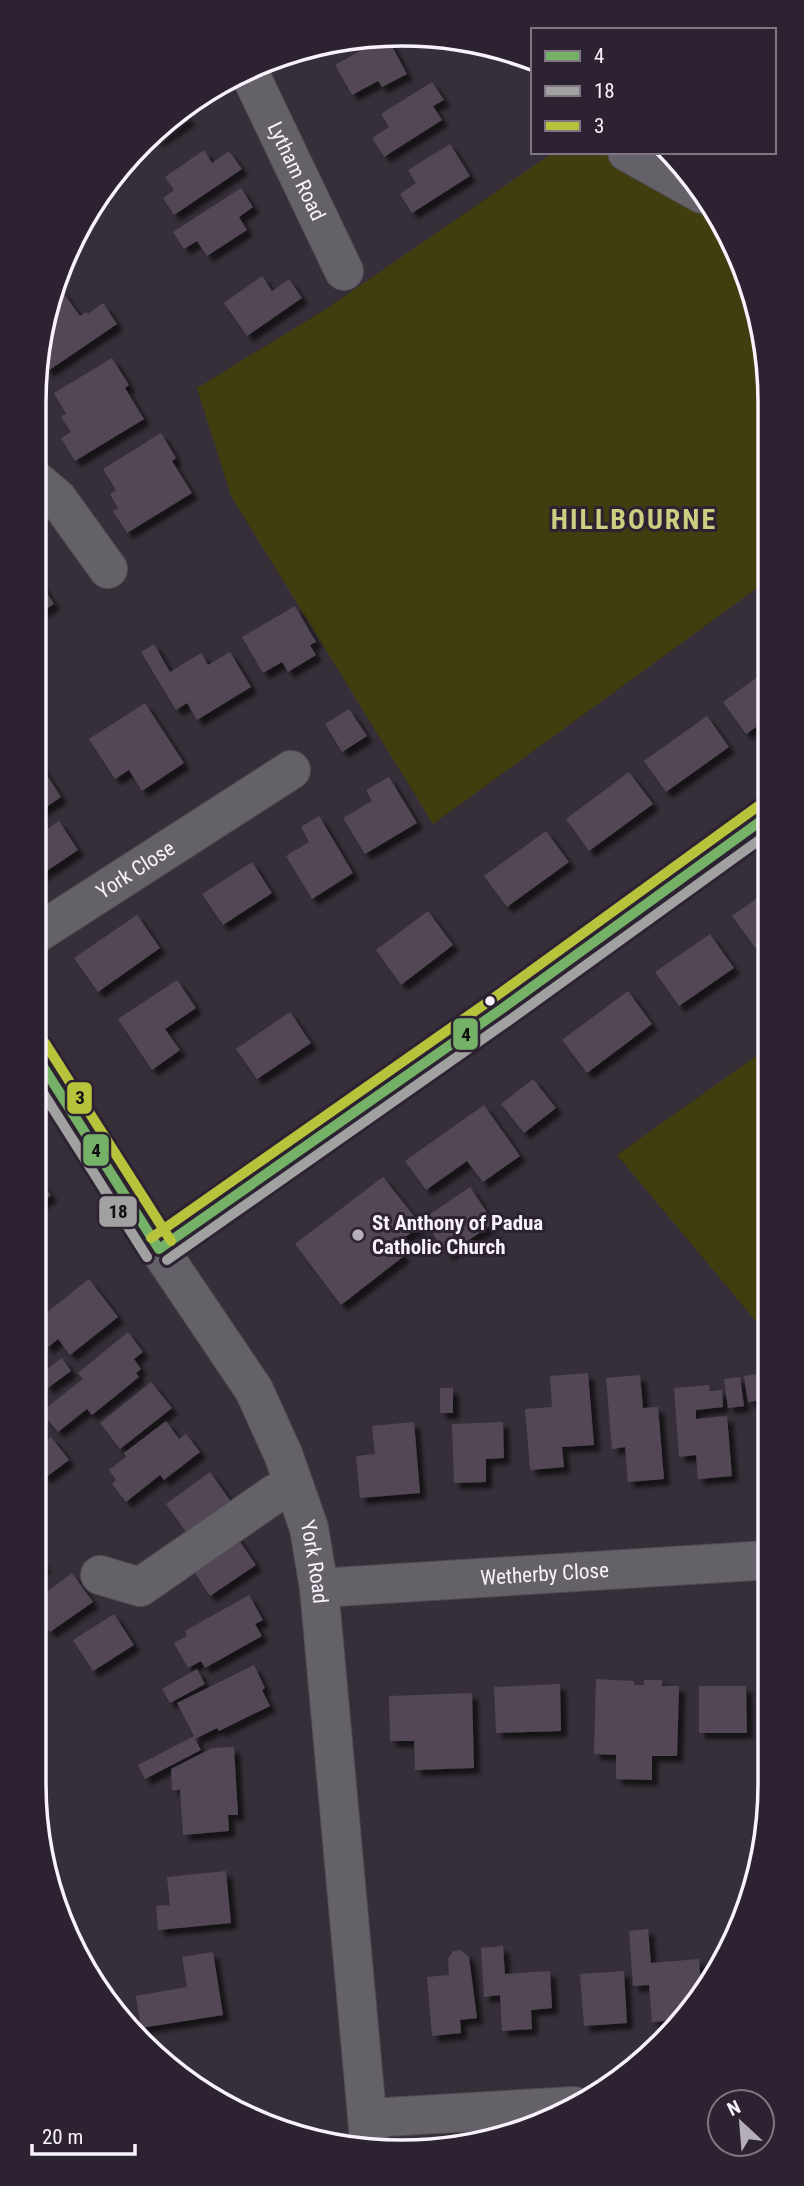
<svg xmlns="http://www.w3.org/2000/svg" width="804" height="2186" font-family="'Roboto Condensed',sans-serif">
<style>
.green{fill:#403e0f}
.building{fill:#524756;filter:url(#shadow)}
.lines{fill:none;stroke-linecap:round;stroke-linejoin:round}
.minor-casing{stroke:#524c54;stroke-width:40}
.minor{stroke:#656168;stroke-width:38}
.bus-1-casing{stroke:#2d2232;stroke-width:16}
.bus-2-casing{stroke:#2d2232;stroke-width:16}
.bus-3-casing{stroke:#2d2232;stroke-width:16}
.bus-1{stroke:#75b166;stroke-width:10}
.bus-2{stroke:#a2a1a1;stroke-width:10}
.bus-3{stroke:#b7c43b;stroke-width:10}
.bus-dot{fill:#f9f2fd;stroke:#2d2232;stroke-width:2.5}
.poi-dot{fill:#b5aeb8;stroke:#2d2232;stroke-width:2.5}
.labels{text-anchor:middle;stroke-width:6;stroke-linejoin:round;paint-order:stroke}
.street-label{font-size:21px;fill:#f9f2fd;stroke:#2d2232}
.poi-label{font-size:21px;font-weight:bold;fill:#f9f2fd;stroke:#2d2232;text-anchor:start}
.district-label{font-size:28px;font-weight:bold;letter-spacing:2px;fill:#cece80;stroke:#2d2232}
.rim{fill:none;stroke:#f9f2fd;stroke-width:3.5}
.line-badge{stroke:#2d2232;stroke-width:2.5}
.pale-badge-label{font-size:19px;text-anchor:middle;font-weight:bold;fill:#111}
</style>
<defs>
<filter id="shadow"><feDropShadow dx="6" dy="6" stdDeviation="2" flood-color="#0009"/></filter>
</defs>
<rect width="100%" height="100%" fill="#362f39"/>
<path class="green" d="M554 152H610L712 209 733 239 768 353V580L433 824 231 496 197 388 326 309Z
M769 1047 770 1338 617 1155Z"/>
<path class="building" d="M383 38 388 39 407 74 382 87 378 81 352 95 335 65Z
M432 82 444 100 433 106 442 120 384 157 372 138 389 127 381 114Z
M184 112 189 120 157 141 155 138Z
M450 144 470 176 412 213 400 194 416 183 408 170Z
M204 150 212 163 229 151 242 169 174 215 163 198 174 190 165 177Z
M241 188 253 207 239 217 247 230 207 256 197 241 184 249 173 232Z
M262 276 272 291 289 279 302 298 247 336 224 303Z
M62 291 80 316 86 312 88 314 103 303 117 324 48 371 39 358 46 307 50 299Z
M112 358 129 385 125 388 144 419 75 461 61 438 71 432 61 417 66 414 54 393Z
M161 433 176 458 172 461 192 493 127 533 113 511 118 508 110 494 116 490 103 469Z
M36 576 54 604 33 617V578Z
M295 606 316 642 310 645 316 655 288 672 282 662 263 673 242 637Z
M154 644 170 672 201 653 208 665 230 652 251 687 197 720 187 703 176 710 141 652Z
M768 669V711L763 715 766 720 746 734 723 702Z
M145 703 184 763 142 791 129 770 115 779 89 739Z
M349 709 367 736 342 752 325 724Z
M707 716 729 747 666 792 644 761Z
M41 766 61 797 33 816V771Z
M629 772 653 804 589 851 566 819Z
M389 777 417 823 365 854 343 818 372 801 366 790Z
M319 816 353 873 312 899 286 856 309 842 301 827Z
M59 821 78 850 35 879 33 838Z
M546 831 569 862 507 907 484 876Z
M252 862 272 893 223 925 202 894Z
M769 890V939L756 949 732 916Z
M428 911 453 945 401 985 376 950Z
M137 915 160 948 98 992 74 958Z
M710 934 734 968 679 1006 655 972Z
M177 980 196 1008 165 1029 180 1050 152 1070 118 1019Z
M628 991 652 1024 587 1073 562 1040Z
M290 1012 311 1043 257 1079 236 1049Z
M533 1079 556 1108 524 1133 501 1104Z
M484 1105 520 1156 483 1182 467 1161 426 1190 405 1161Z
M33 1174 51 1195 33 1210Z
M383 1177 421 1225 395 1245 404 1256 341 1305 295 1244Z
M470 1187 494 1223 447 1255 423 1219Z
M89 1279 118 1317 70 1355 58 1339 47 1348 33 1328 44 1320 41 1317Z
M128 1332 143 1352 134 1359 141 1369 136 1373 139 1377 92 1415 87 1409 58 1432 41 1412 83 1379 78 1373Z
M62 1358 71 1371 48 1388 39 1375Z
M770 1372V1399L748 1402 744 1376Z
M588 1373 594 1445 562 1447 564 1467 530 1470 525 1409 552 1407 550 1376Z
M640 1375 643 1408 658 1407 664 1479 628 1482 625 1447 612 1449 606 1378Z
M740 1377 744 1406 728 1408 724 1379Z
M151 1382 172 1408 120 1449 100 1423Z
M709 1385 710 1391 722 1390 723 1407 696 1410V1419L727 1416 732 1476 698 1479 696 1455 679 1457 674 1388Z
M440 1388H453V1413H440Z
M770 1418V1493H768L762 1419Z
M166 1421 179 1439 186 1434 200 1452 164 1480 160 1475 126 1502 112 1484 116 1480 109 1470 126 1457 124 1453Z
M414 1422 420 1493 360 1498 356 1456 375 1454 372 1426Z
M503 1422 504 1458 486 1459V1482L454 1483 452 1424Z
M51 1437 69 1460 45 1478 33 1462V1450Z
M210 1472 232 1503 188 1535 166 1504Z
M234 1533 256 1565 210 1596 189 1564Z
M33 1550 45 1566 33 1575Z
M72 1573 93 1602 50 1632 33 1609V1602Z
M249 1595 263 1620 255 1624 262 1636 205 1668 201 1661 188 1668 174 1643 187 1636 185 1631Z
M114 1614 134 1645 93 1671 73 1640Z
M254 1665 265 1688 262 1690 270 1706 219 1731 217 1728 195 1739 201 1750 145 1779 138 1765 194 1736 177 1703Z
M197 1669 205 1684 170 1703 162 1689Z
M771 1673V1699H769L767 1674Z
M596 1679 634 1681V1685H644V1680H662V1686H679L677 1756H652V1780L616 1779V1755L594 1754Z
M560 1684 561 1731 496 1733 494 1687Z
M699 1686H746L747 1733H699Z
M472 1693 474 1768 415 1770 414 1741H390L389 1696Z
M234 1747 238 1815H228L229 1831 183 1835 180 1790H172L171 1769 212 1748Z
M226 1871 231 1923 158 1930 156 1906 170 1905 167 1877Z
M648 1929 651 1963 699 1959 702 1996 696 2002 684 2003 685 2013 678 2020 652 2022 649 1985 633 1986 629 1931Z
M732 1937 723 1957 721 1938Z
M503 1946 505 1974 550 1971 552 2008 531 2010 532 2029 502 2031 500 1995 484 1997 481 1948Z
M461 1950 469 1957 477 2018 460 2020 461 2033 432 2036 427 1977 449 1975 448 1959 453 1951Z
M213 1952 223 2015 141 2028 136 1996 187 1987 182 1957Z
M624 1971 627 2023 584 2026 580 1974Z
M228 2092 230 2108 211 2094Z"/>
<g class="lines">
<defs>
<g id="minor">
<path id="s1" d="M249 72 344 271"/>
<path d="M627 152 702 194"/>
<path d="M33 478 57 498 108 569"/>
<path id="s2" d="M33 936 291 770"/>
<path id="s3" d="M33 1051 159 1249 254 1390 283 1454 309 1528 319 1588 370 2149"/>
<path d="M159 1249 503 1008 769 815"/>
<path d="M100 1575 140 1587 276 1493 295 1488"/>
<path id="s4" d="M319 1588 770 1560"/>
<path d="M369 2118 574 2106"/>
</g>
</defs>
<use href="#minor" class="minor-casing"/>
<use href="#minor" class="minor"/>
<defs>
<path id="bus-1" d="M33 1051 159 1249
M159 1249 503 1008 769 815"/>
<path id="bus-2" d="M33 1077 147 1257
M167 1260 511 1019 769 833"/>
<path id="bus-3" d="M45 1043 171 1241
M151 1238 495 997 761 804"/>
</defs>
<use href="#bus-1" class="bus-1-casing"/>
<use href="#bus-2" class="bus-2-casing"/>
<use href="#bus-3" class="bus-3-casing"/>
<use href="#bus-1" class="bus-1"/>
<use href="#bus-2" class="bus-2"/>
<use href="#bus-3" class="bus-3"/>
</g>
<circle class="bus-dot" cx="490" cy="1001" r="6"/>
<circle class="poi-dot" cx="358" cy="1235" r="7"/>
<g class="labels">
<g class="street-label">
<text dy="7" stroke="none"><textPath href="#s1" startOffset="110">Lytham Road</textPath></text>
<text dy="7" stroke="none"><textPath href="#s2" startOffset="122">York Close</textPath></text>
<text dy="7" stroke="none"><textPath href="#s3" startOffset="588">York Road</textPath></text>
<text dy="7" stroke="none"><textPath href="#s4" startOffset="226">Wetherby Close</textPath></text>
</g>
<g class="poi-label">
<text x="372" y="1230">St Anthony of Padua<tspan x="372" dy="24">Catholic Church</tspan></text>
</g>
<g class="district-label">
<text x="634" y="529">HILLBOURNE</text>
</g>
</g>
<path d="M0 0H804V2186H0ZM402 46H402A356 356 0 0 1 758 402V1784A356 356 0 0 1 402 2140H402A356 356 0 0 1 46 1784V402A356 356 0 0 1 402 46Z" fill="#2d2232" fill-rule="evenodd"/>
<path class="rim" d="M402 46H402A356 356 0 0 1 758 402V1784A356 356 0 0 1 402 2140H402A356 356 0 0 1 46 1784V402A356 356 0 0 1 402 46Z"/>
<g class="line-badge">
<rect x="452" y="1017" width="27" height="34" rx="7" fill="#75b166"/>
<rect x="66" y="1081" width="27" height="34" rx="7" fill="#b7c43b"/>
<rect x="82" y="1133" width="28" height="34" rx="7" fill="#75b166"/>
<rect x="98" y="1195" width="40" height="33" rx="7" fill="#a2a1a1"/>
</g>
<g class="pale-badge-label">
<text x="466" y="1041">4</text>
<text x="80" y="1104">3</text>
<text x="96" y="1157">4</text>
<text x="118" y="1218">18</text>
</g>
<rect x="531" y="28" width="245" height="126" fill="#2d2232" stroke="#7f7583" stroke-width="2"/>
<rect x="545" y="51" width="35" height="10" fill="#75b166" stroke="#7f7583" stroke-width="2"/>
<text x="594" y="63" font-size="21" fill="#f9f2fd">4</text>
<rect x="545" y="86" width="35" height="10" fill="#a2a1a1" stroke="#7f7583" stroke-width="2"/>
<text x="594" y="98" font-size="21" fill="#f9f2fd">18</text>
<rect x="545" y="121" width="35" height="10" fill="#b7c43b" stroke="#7f7583" stroke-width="2"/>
<text x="594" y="133" font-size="21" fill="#f9f2fd">3</text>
<g transform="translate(741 2123) rotate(334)"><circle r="33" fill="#2d2232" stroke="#7f7583" stroke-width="2"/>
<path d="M0-5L12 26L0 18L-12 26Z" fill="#b5aeb8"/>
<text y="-10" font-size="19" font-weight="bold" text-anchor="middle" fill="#f9f2fd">N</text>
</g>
<path d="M32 2144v10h103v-10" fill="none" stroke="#f9f2fd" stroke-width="3.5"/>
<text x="42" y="2144" font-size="21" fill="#f9f2fd" stroke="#2d2232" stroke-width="5" paint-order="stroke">20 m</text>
</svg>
